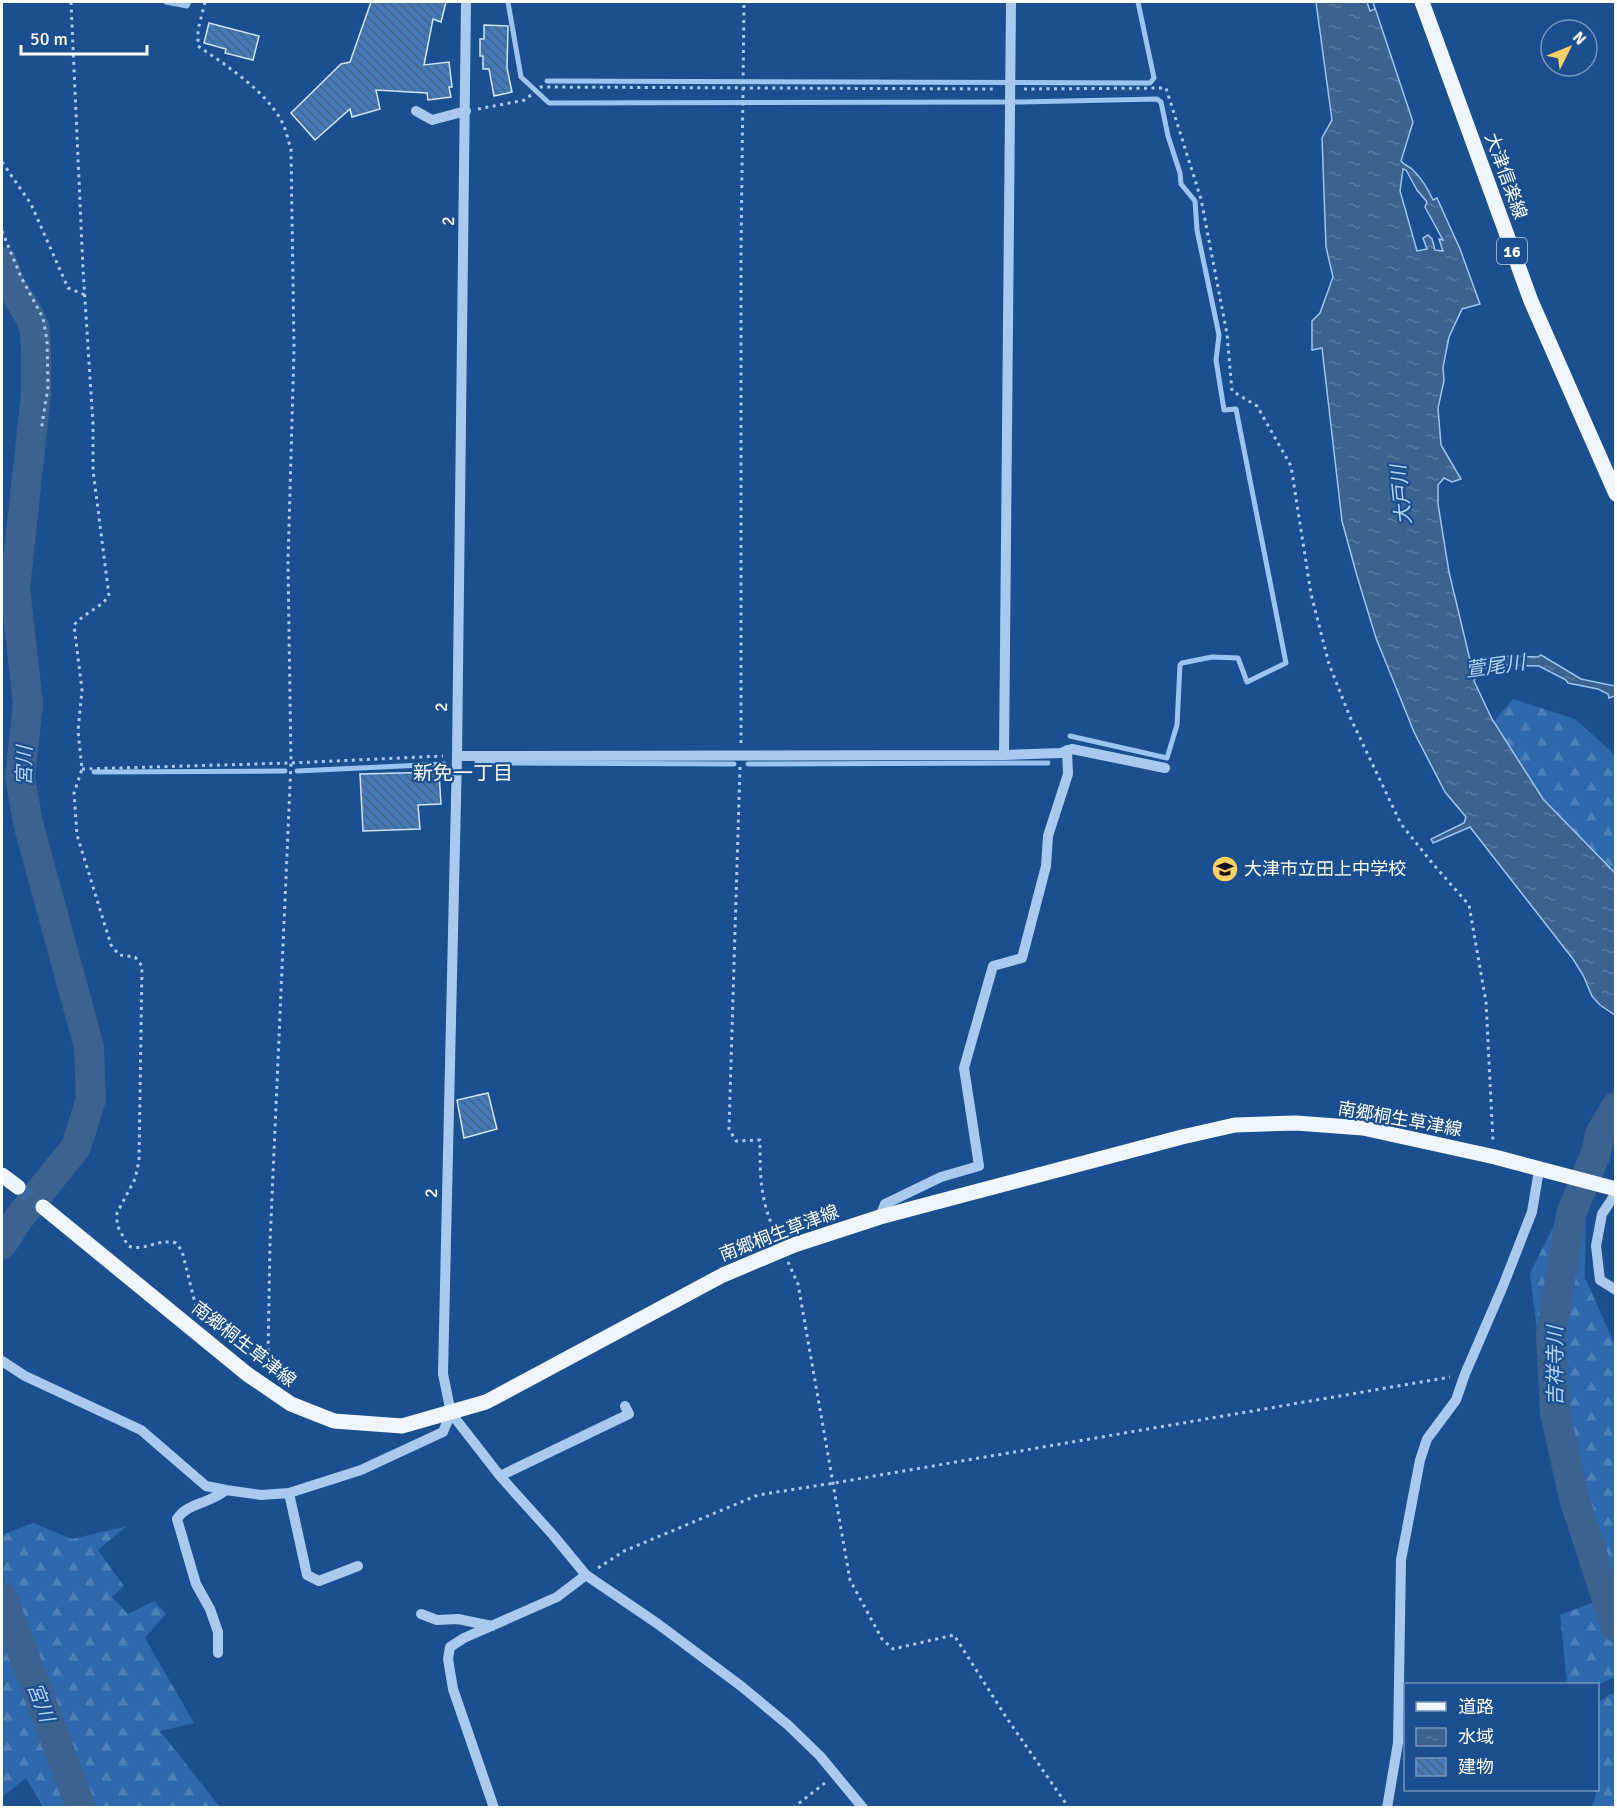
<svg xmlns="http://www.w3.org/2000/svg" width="1617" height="1809" font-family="Signika,'Noto Sans JP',sans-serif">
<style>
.forest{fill:url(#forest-firs)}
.water{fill:url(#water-ripples);stroke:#9cc4f0;stroke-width:1.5;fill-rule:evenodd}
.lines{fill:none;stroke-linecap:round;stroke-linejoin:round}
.stream{stroke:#9cc4f0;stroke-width:5}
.river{stroke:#3c6290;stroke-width:30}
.building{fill:url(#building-back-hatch);stroke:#cfe3fa;stroke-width:1.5}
.major-tunnel{stroke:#3d69a0;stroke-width:15;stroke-dasharray:15 8;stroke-linecap:butt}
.path{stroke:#a9c9ee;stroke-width:3;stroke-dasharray:3 4.5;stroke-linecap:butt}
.minor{stroke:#a9c9ee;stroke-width:10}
.major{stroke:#f0f6ff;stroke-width:15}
.labels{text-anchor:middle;stroke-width:4.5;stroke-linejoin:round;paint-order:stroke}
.shield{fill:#1b4f8f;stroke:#bbcadd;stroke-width:1.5}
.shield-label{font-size:16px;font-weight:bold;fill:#fff}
.street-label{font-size:18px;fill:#fff;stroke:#1b4f8f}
.poi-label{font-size:18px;fill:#fff;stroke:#1b4f8f;text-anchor:start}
.water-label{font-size:20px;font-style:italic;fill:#b5d3f5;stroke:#1b4f8f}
.neighbourhood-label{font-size:20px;fill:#fff;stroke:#1b4f8f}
</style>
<defs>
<pattern id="forest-firs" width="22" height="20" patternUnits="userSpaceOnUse" patternTransform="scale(1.5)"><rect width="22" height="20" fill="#2e69ad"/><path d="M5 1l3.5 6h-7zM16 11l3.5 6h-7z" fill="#4d80b9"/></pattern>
<pattern id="water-ripples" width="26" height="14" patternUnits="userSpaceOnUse" patternTransform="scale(1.5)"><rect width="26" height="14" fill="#3c6290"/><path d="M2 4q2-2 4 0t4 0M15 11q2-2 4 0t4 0" fill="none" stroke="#597aa1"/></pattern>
<pattern id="building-back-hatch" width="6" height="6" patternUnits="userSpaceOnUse" patternTransform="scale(1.5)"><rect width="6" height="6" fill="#4478b7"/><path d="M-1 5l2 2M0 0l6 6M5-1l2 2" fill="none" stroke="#486282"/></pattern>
</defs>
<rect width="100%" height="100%" fill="#1b4f8f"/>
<path class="forest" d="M1513 699 1575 719 1615 755V883L1539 802 1490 726Z
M1558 1217H1586L1585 1278 1615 1345V1590L1547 1414 1530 1273Z
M33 1523 72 1539 127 1526 98 1550 124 1586 112 1597 128 1614 154 1601 166 1614 145 1638 194 1723 160 1731 220 1807H43L26 1778 2 1797V1535Z
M1615 1594V1677L1598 1685 1567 1684 1560 1615Z
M1615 1693V1807H1593L1599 1774 1598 1703 1608 1695Z"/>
<path class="water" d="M1316 2H1367L1370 11 1375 9 1373 2 1413 122 1401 161C1405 166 1409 166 1413 170 1422 179 1428 189 1433 200L1437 198 1460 249 1480 304 1462 309 1449 337 1443 367 1444 381 1438 408 1441 445 1461 479 1452 482 1444 478 1438 485V504L1449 572 1470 660 1509 656 1538 657 1541 655 1581 679 1615 686V696L1609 698 1608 694 1598 689 1568 683 1566 680 1539 666 1494 665 1478 670 1474 681 1492 719 1543 799 1615 873V1015L1600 1005 1592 996 1583 975 1573 959 1470 827 1433 843 1431 839 1464 823 1466 817 1445 792 1414 732 1376 638 1357 576 1342 521 1322 348 1312 350V321L1320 313 1333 277 1326 247 1322 138 1332 120ZM1403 169 1406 170 1417 190 1427 202 1425 207 1443 240 1439 239 1443 251 1435 250 1432 239 1428 235 1423 238 1427 249 1417 251 1400 191Z"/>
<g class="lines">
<path class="stream" d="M166 2 187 6 189 2
M508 2 521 77 549 103 1022 102 1157 99 1161 102 1168 136 1180 173 1181 184 1195 201 1197 230 1219 335 1216 360 1224 410 1236 409 1286 663 1247 682 1238 658 1212 657 1182 663 1180 665 1177 725 1167 758 1070 736
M547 81 1150 83 1154 78 1138 2
M477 763 734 764
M748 764 1048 763
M297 771 444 764
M94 772 285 771"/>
<path class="river" d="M2 262 11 286 29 315 35 330 36 350V394L15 588 28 704 20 777 28 823 89 1047 91 1099 76 1147 19 1218 2 1244
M1616 1107 1600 1134 1596 1153 1571 1214 1551 1335 1555 1413 1574 1498 1616 1627
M2 1597 81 1808"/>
</g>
<path class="building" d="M371 2H446L441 22 433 19 424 65 449 62 452 87H449L451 97 428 100 427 93 376 90 380 109 352 117 350 109 315 140 291 113 341 64 350 62Z
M209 23 259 36 253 60 225 53 226 49 204 43Z
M484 25 508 26 507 68 512 92 494 96 489 69H483V56H480V39H484Z
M439 772 441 804 418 805 420 829 363 831 360 774Z
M488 1093 497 1129 464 1138 457 1100Z"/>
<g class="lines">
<path class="major-tunnel" d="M18 1187 43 1207"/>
<path class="path" d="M71 2 83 269 93 424V470L109 596C99 609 84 613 74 625L82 690 78 731 82 769 74 793 77 835 111 945 119 955 135 957 142 966 139 1161 135 1179 117 1213V1225L128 1246C145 1252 158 1238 176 1243L182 1251 196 1307 194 1313
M205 2 198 30V46C226 65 267 92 282 122 286 130 288 140 291 149L294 349 288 563 291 763 270 1243 268 1355 263 1368
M1024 89 1166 88 1201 199 1227 334 1232 391 1257 406 1291 466 1311 594 1329 664 1350 717 1401 824 1433 864 1469 905 1486 1002 1493 1141
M478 109 525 100 540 87 996 89
M2 162 31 204 68 288 85 295
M2 231 21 277 43 318 47 340 48 387 41 431
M741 743V253L744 2
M740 767 729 1129 736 1141 760 1140C760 1179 760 1200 777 1237
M82 769 291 763 443 756
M788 1262 798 1284 850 1580 882 1639 893 1649 954 1635 1006 1717 1069 1808
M598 1568 624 1551 758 1495 834 1483 1450 1377
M793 1808 825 1783"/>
<path class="minor" d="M466 2 457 756 443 1374 451 1413 500 1476 553 1535 586 1575 658 1624 741 1686 788 1725 820 1756 863 1808
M416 111 432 120 466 111
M1004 755 1011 2
M457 756 1004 755 1061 753 1072 749 1165 768
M1616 1193 1602 1214 1596 1246 1600 1280 1616 1290
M880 1217 885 1204 941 1177 979 1166 964 1068 993 966 1022 958 1046 866 1048 836 1068 774 1067 750
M2 1361 25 1376 141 1430 206 1486 226 1490 261 1495 289 1493 361 1470 443 1432 451 1413
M500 1476 629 1414 625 1406
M289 1493 307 1575 319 1581 358 1566
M421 1614 437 1620 458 1619 492 1626
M218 1653V1632L210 1609 196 1584 177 1519C188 1502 210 1504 226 1490
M494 1808 453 1689 448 1659 450 1647 464 1638 557 1597 586 1575
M1387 1808 1398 1743 1401 1560 1420 1460 1427 1439 1456 1400 1465 1374 1503 1286 1532 1212 1539 1170"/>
<path class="major" d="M1422 2 1531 301 1616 494
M2 1175 18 1187
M43 1207 247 1374 291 1404 334 1421 402 1426 486 1402 723 1275 794 1245 880 1217 1182 1137 1235 1125 1296 1123 1363 1128 1495 1157 1616 1189"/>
</g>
<defs>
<symbol id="school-disc" viewBox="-11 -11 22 22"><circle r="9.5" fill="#ffd166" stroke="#1b4f8f"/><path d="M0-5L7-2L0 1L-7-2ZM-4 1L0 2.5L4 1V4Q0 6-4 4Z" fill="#111"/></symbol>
</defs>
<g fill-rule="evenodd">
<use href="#school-disc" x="1210" y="854" width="30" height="30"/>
</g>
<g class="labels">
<rect class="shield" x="1497" y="238" width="30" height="26" rx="4.5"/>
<g class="shield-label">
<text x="1512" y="257">16</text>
</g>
<g class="street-label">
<text transform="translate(1506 176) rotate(70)" y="6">大津信楽線</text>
<text transform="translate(448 221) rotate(-89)" y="6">2</text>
<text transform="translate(441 707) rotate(-89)" y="6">2</text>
<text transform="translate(1400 1119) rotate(10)" y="6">南郷桐生草津線</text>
<text transform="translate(431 1193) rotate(-89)" y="6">2</text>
<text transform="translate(779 1233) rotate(-21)" y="6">南郷桐生草津線</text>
<text transform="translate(244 1344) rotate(38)" y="6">南郷桐生草津線</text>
</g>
<g class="poi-label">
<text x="1244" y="875">大津市立田上中学校</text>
</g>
<g class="water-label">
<text transform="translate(1401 495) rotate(-96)" y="7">大戸川</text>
<text transform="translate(1495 666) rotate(-8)" y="7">萱尾川</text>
<text transform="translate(24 766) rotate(-89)" y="7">宮川</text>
<text transform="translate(1555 1366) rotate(-90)" y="7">吉祥寺川</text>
<text transform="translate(41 1702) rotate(69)" y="7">宮川</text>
</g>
<g class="neighbourhood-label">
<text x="463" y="780">新免一丁目</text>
</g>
</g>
<rect width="1617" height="1809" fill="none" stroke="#ffffff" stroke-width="6"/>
<rect x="1404" y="1683" width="195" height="108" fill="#1b4f8f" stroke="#7695bc" stroke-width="1.5"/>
<rect x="1416" y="1702" width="30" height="9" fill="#f0f6ff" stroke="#7695bc" stroke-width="1.5"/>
<text x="1458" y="1713" font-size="18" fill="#ffffff">道路</text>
<rect x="1416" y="1728" width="30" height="18" fill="url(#water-ripples)" stroke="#7695bc" stroke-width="1.5"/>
<text x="1458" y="1743" font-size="18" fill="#ffffff">水域</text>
<rect x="1416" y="1758" width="30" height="18" fill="url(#building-back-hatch)" stroke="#7695bc" stroke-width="1.5"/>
<text x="1458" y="1773" font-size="18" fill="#ffffff">建物</text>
<g transform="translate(1569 48) rotate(47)"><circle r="28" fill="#1b4f8f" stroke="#7695bc" stroke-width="1.5"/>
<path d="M0-4.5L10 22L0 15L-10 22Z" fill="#ffd166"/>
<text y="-9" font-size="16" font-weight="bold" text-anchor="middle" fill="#ffffff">N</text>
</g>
<path d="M21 45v9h126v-9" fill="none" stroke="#ffffff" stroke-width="3"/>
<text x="30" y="45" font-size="18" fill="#ffffff" stroke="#1b4f8f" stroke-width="4.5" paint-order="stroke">50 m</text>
</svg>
